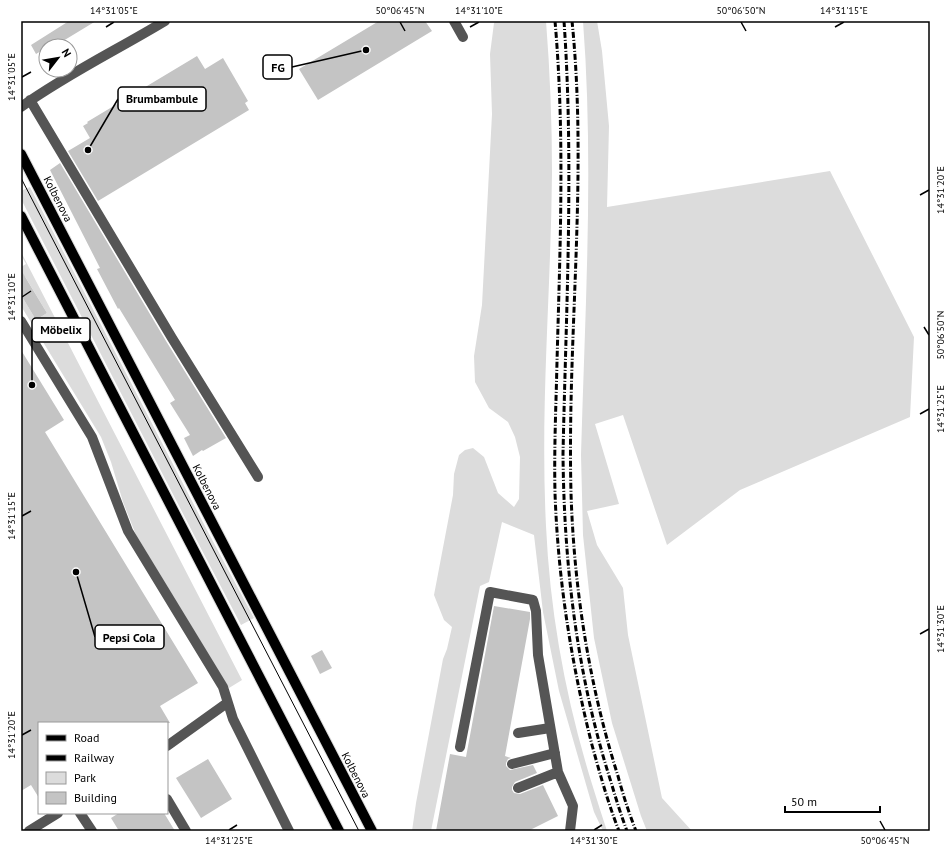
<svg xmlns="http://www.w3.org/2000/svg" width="951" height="852" font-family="'PT Sans',sans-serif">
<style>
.green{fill:#dcdcdc}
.building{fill:#c4c4c4}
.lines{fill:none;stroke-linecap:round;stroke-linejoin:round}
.major-casing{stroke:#dbdbdb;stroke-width:12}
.minor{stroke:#555;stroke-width:10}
.major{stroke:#000;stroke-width:10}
.tram{stroke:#000;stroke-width:1}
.rail{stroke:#000;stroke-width:3;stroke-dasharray:6 2 1 2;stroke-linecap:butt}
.ticks{fill:none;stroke:#000;stroke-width:1.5}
.labels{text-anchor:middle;stroke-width:3;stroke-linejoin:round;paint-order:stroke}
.street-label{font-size:11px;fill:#000;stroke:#fff}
.leader{fill:none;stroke:#000;stroke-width:1.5}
.callout-dot{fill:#000;stroke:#fff;stroke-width:1.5}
.callout{fill:#fff;stroke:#000;stroke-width:1.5}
.callout-label{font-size:12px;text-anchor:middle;font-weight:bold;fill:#000}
.neatline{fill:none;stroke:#000;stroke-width:1.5}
.ticks-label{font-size:10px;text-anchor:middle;fill:#000}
</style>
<rect width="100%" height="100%" fill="#fff"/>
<path class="green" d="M496 21H546C550 72 552 122 552 173 551 291 540 408 546 526 550 614 566 700 592 784 597 800 602 816 607 831H603L594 812 559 691 543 612 534 535 502 522 489 582 480 586 431 831H412L416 803 443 659 447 649 452 627 444 620 434 595 453 495 454 474 459 455 465 450 473 448 484 457 498 493 514 507 519 499 520 457 515 437 508 422 489 408 475 382 474 356 482 305 492 114 490 54 494 23Z
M583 21H597L602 51 609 126 607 207 830 171 914 337 910 417 740 490 667 545 623 415 595 424 619 504 587 511 597 545 623 588 628 635 662 798 692 831H647L641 816 612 723 594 638 583 535 581 455C585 310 594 165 583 21Z
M30 187 208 532 254 618 241 625 196 539 21 199V191Z
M21 252 242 680 229 688 136 535 123 502 111 462 101 437 21 306V295L36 320 47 313 26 278 21 273V267L26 264 21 255Z"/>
<path class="building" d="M69 21H96L63 41 61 39 49 46H46V48L36 54 31 45Z
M379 21H425L432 31 318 100 299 69Z
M197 56 205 69 223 58 248 101 245 103 249 110 98 201 68 151 90 138 83 126 88 123 87 122Z
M60 163 166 341 226 438 203 451 202 450 193 456 184 438 190 435 170 403 175 400 119 308 118 309 97 269 100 268 50 170Z
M21 270 47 313 36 320 21 295Z
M21 350 64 420 45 432 198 683 160 706 170 723H39V798L31 785 21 791Z
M494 606 530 612V619L505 756 511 758 508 759 506 763V766L510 770 533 765 537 773 515 782 512 787V790L514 793 520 794 543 785 558 816 528 831H436L450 754 466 757Z
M322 650 332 668 320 674 311 656Z
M208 759 232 799 201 818 176 778Z
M119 813H164L175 831H119L111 818Z"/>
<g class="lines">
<defs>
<path id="major" d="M21 154 372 831
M21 216 339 831"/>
</defs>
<use href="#major" class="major-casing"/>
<path class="minor" d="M454 21 463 37
M30 100 172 338 258 477
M21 107C67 74 117 50 165 21
M21 321 92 437 128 531 223 687 233 719 289 831
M518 733 550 728
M167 746 227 703
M460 747 490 592 533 600 536 611 538 655 558 772 573 806 570 831
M512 764 555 753
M518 788 558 772
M167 799 186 831
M80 813 92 831
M29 831 58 813"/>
<use href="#major" class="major"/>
<path class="tram" d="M21 178 359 831"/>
<path class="rail" d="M555 21C565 135 560 248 557 362 556 406 554 449 555 493 558 579 571 662 592 745 600 774 608 803 619 831
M564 21C574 165 566 310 563 454 564 566 577 676 611 782 616 799 621 815 627 831
M572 21C588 178 567 336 571 493 574 589 589 685 618 776 623 795 629 813 636 831"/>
</g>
<path class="ticks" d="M400 22 405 31M741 22 746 31M106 27 114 22M470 27 479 22M835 27 844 22M22 77 31 72M920 195 929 190M22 297 31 291M924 327 929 335M920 414 929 409M22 516 31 511M920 634 929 629M22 735 31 730M880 821 885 830M229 830 237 825M594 830 602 825"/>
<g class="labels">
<g class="street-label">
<text transform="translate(58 199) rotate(63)" y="4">Kolbenova</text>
<text transform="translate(207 487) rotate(63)" y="4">Kolbenova</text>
<text transform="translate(356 775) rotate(63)" y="4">Kolbenova</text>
</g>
</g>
<path class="leader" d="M366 50L292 67M88 150L118 99M32 385L32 330M76 572L95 637"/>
<g class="callout-dot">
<circle cx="366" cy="50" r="4"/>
<circle cx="88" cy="150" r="4"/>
<circle cx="32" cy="385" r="4"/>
<circle cx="76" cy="572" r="4"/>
</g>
<g class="callout">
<rect x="263" y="55" width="29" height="24" rx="4"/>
<rect x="118" y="87" width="88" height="24" rx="4"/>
<rect x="32" y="318" width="58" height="24" rx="4"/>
<rect x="95" y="625" width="69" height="24" rx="4"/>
</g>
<g class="callout-label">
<text x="278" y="72">FG</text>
<text x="162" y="103">Brumbambule</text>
<text x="61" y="334">Möbelix</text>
<text x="129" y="642">Pepsi Cola</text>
</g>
<rect width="951" height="852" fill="none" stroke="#ffffff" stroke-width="44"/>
<rect x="38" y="722" width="130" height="92" fill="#ffffff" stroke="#999999"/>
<rect x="46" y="735" width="20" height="6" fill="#000000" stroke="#999999"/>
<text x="74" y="742" font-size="12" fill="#000000">Road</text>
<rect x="46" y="755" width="20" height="6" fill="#000000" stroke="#999999"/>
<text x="74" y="762" font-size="12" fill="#000000">Railway</text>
<rect x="46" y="772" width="20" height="12" fill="#dcdcdc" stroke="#999999"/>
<text x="74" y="782" font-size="12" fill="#000000">Park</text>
<rect x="46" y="792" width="20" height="12" fill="#c4c4c4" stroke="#999999"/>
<text x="74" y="802" font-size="12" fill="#000000">Building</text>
<g transform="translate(58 58) rotate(59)"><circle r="19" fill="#ffffff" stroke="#999999"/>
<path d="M0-3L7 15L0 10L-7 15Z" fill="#000000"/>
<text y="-6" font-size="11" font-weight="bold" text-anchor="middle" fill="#000000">N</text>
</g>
<path d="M785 806v6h95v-6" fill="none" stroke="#000000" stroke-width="2"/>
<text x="791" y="806" font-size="12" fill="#000000" stroke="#ffffff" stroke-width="3" paint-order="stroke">50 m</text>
<rect x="22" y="22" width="907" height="808" class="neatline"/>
<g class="ticks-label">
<text x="114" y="14">14°31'05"E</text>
<text x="400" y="14">50°06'45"N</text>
<text x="479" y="14">14°31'10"E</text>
<text x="741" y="14">50°06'50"N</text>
<text x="844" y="14">14°31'15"E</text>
<text transform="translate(11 77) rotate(-90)" y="4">14°31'05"E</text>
<text transform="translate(940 190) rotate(-90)" y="4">14°31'20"E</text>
<text transform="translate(11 297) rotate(-90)" y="4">14°31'10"E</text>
<text transform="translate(940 335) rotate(-90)" y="4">50°06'50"N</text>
<text transform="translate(940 409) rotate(-90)" y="4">14°31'25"E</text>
<text transform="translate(11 516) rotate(-90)" y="4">14°31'15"E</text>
<text transform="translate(940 629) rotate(-90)" y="4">14°31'30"E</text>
<text transform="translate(11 735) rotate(-90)" y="4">14°31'20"E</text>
<text x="229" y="844">14°31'25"E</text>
<text x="594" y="844">14°31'30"E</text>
<text x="885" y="844">50°06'45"N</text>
</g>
</svg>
